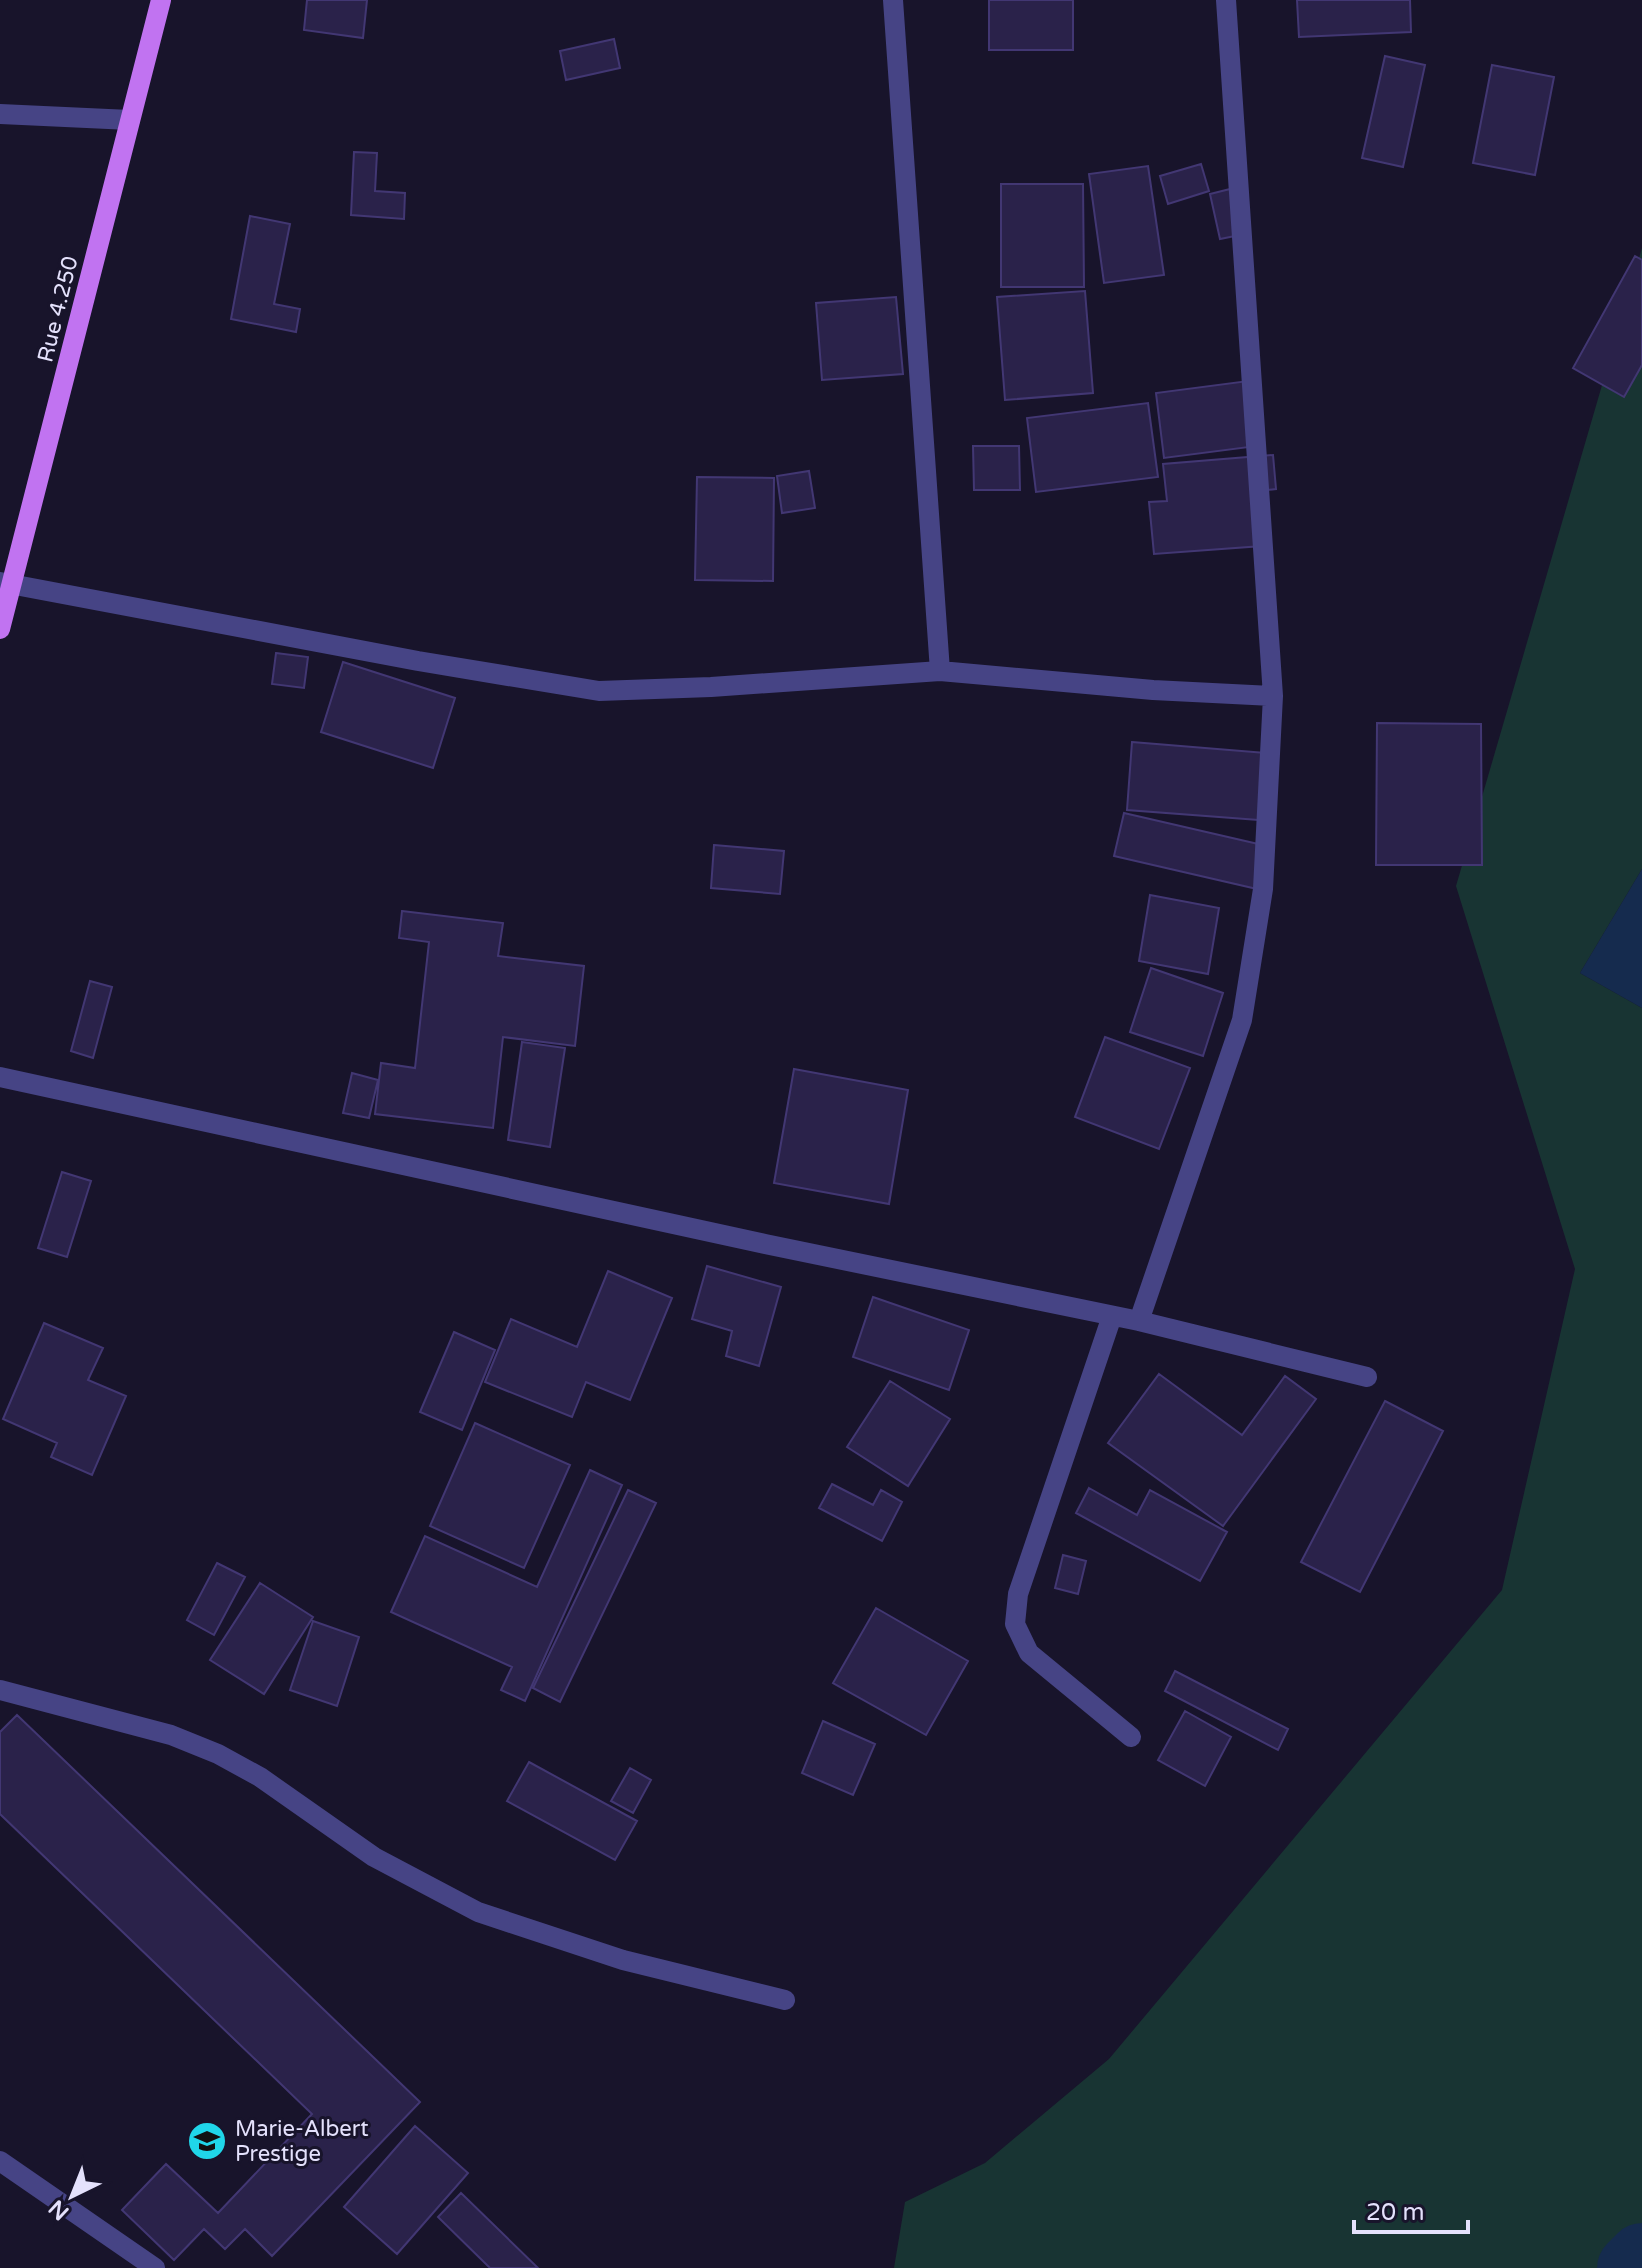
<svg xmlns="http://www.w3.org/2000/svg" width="1642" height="2268" font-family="'Varela Round',sans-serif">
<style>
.green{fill:#183433}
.water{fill:#152b4e}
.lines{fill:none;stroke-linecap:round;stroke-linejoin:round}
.river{stroke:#152b4e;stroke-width:68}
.building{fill:#2a224a;stroke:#423773;stroke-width:2}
.minor{stroke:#464485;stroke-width:20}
.major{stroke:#c173f1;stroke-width:20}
.labels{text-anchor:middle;stroke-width:6;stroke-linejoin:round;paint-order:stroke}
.street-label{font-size:22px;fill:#e4e1fc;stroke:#18142b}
.poi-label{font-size:22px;fill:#e4e1fc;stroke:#18142b;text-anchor:start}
</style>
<rect width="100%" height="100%" fill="#18142b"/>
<path class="green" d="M1642 248V869L1580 973 1642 1008V2268H894L905 2202 985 2163 1109 2059 1502 1590 1575 1269 1456 886Z"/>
<path class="water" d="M1642 869V1008L1580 973Z"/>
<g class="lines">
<path class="river" d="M1631 2268 1642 2257"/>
</g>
<path class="building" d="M307 0H367L363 38 304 30Z
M989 0H1073V50H989Z
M1297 0H1410L1411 32 1299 37Z
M614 39 620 68 566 80 560 51Z
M1385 56 1425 65 1403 167 1362 158Z
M1492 65 1554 77 1535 175 1473 163Z
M354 152 377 153 375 191 405 193 404 219 351 215Z
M1201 164 1209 191 1168 204 1160 176Z
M1148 166 1164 275 1104 283 1089 174Z
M1001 184H1083L1084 287H1001Z
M1230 189 1240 235 1220 239 1210 194Z
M250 216 290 224 274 304 300 309 296 332 231 319Z
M1635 256 1642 260V365L1624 397 1573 368Z
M1085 291 1093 393 1005 400 997 297Z
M896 297 903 374 822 380 816 303Z
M1248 381 1257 446 1164 458 1156 393Z
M1148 403 1158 477 1036 492 1027 418Z
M973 446H1019L1020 490H974Z
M1273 455 1276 489 1257 491 1262 546 1154 554 1149 502 1167 501 1163 464Z
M809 471 815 508 782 513 777 476Z
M697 477 774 478 773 581 695 580Z
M276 653 308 657 304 688 272 684Z
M343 662 455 698 433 768 321 732Z
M1377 723 1481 724 1482 865H1376Z
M1132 742 1277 754 1272 821 1127 810Z
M1124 813 1267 846 1257 889 1114 856Z
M714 845 784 851 780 894 711 888Z
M1150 895 1219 908 1208 974 1139 961Z
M402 911 503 923 498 956 584 966 575 1046 503 1037 493 1128 375 1114 381 1063 415 1068 429 942 399 938Z
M1151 968 1223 993 1203 1056 1130 1032Z
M90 981 112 987 93 1058 71 1051Z
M1105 1037 1190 1068 1159 1149 1075 1117Z
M522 1042 565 1048 550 1147 508 1140Z
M794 1069 908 1090 889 1204 774 1183Z
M352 1073 378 1080 369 1118 343 1113Z
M62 1172 91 1181 67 1257 38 1248Z
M707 1266 781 1287 759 1366 726 1356 732 1331 692 1319Z
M608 1271 672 1298 630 1400 586 1382 572 1417 485 1382 511 1319 577 1347Z
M873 1297 969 1330 949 1390 853 1357Z
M44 1323 103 1348 88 1380 126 1396 92 1475 51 1457 57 1443 3 1419Z
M454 1332 495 1350 462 1430 420 1412Z
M1159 1374 1242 1435 1285 1376 1316 1399 1223 1526 1108 1443Z
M890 1381 950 1419 908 1486 847 1447Z
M1385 1401 1443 1431 1360 1592 1301 1562Z
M475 1423 570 1465 524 1568 430 1526Z
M590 1470 622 1485 525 1701 501 1690 512 1667 391 1612 425 1536 537 1587Z
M832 1484 873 1505 881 1490 902 1502 882 1541 819 1508Z
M1089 1488 1137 1515 1150 1490 1227 1532 1200 1581 1076 1513Z
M628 1490 656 1503 560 1702 533 1688Z
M1063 1555 1086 1561 1078 1594 1055 1588Z
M217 1563 245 1577 214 1635 187 1620Z
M260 1583 313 1617 264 1694 210 1660Z
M876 1608 968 1661 926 1735 833 1683Z
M313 1621 359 1637 337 1706 290 1690Z
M1175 1671 1288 1729 1278 1750 1165 1691Z
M1185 1711 1231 1737 1205 1786 1158 1760Z
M17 1715 420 2102 272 2256 245 2229 225 2249 204 2229 174 2260 122 2210 166 2164 218 2213 312 2114 0 1814V1732Z
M823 1721 875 1744 853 1795 802 1773Z
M529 1762 637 1821 615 1860 507 1801Z
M630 1768 651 1780 633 1813 611 1801Z
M415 2126 468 2173 397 2254 344 2207Z
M461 2193 538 2268H490L438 2217Z"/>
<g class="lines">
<path class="minor" d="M893 0 940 671
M0 114 130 120
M0 582 418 661 599 691 711 687 940 671 1153 690 1273 696 1226 0
M0 1077 765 1244 1139 1321 1367 1377
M1112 1316 1018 1594 1015 1624 1029 1653 1131 1737
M1139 1321 1242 1020 1263 889 1273 696
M0 1690 171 1735 218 1754 260 1777 374 1857 478 1912 623 1960 785 2000
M0 2161 155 2268"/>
<path class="major" d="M0 629 161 0"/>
</g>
<defs>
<symbol id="school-disc" viewBox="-11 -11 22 22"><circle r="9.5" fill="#20d6e9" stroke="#18142b"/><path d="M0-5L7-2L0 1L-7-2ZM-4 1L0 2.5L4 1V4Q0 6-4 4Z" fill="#111"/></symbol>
</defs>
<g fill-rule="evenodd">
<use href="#school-disc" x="185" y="2119" width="44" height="44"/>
</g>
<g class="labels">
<g class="street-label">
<text transform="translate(57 309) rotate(-76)" y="8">Rue 4.250</text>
</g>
<g class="poi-label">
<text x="235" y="2136">Marie-Albert<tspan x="235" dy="25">Prestige</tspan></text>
</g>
</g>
<g transform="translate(72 2196) rotate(223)" stroke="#18142b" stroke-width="6" paint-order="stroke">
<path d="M0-6L14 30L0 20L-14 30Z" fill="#e4e1fc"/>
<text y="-12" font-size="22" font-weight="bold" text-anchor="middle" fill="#e4e1fc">N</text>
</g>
<path d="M1354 2220v12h114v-12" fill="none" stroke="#e4e1fc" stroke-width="4"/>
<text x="1366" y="2220" font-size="24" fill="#e4e1fc" stroke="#18142b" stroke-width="6" paint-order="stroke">20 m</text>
</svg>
